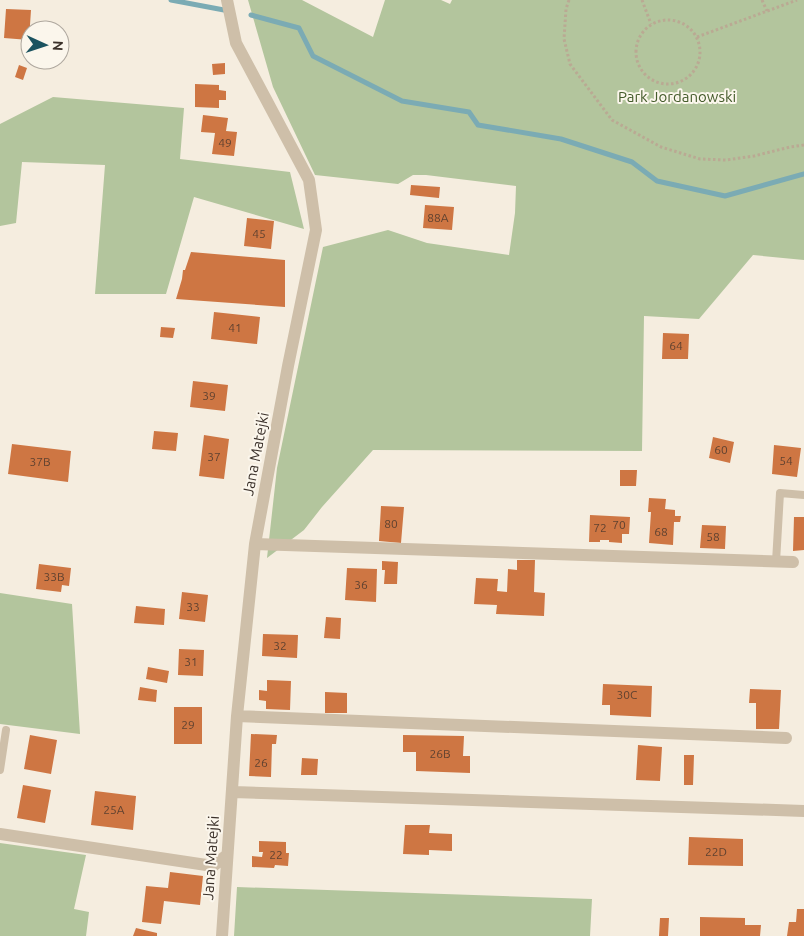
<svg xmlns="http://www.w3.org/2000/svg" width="804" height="936" font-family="Ubuntu,sans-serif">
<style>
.green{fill:#b3c59d}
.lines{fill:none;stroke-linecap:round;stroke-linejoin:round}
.stream{stroke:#7babb4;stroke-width:5}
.building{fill:#ce7643}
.path{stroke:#baa993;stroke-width:3;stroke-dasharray:2.5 2.5;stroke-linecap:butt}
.lane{stroke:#cebfa9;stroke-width:8}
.street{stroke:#cebfa9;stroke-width:12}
.labels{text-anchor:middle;stroke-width:4;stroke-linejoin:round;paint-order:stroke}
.number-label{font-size:12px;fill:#604230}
.park-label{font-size:15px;fill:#445b2b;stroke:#fbf6ec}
.street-label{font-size:15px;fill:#3b312a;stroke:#fbf6ec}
</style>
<rect width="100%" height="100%" fill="#f5eddf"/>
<path class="green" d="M248 0H302L373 37 385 0H441L450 4 452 0H804V260L753 255 699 319 644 316 642 451 373 450 322 507 304 530 267 558 277 468 323 247 388 230 427 243 509 255 515 213 516 186 426 175H413L398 184 315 175 273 87Z
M53 97 184 108 180 159 290 172 304 229 194 197 166 294H95L105 165 22 162 16 223 0 226V124Z
M0 593 72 604 80 734 0 724Z
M0 843 86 855 74 909 89 912 86 936H0Z
M237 887 592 899 590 936H234Z"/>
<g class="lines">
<path class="stream" d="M171 0 224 10
M251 15 299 28 313 56 402 101 469 112 478 125 561 139 632 162 657 181 725 196 804 174"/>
</g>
<path class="building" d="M6 9 31 10 29 40 4 38Z
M225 63V74L213 75 212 64Z
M19 65 27 68 23 80 15 77Z
M195 84 219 85V90L226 91V100H219V108L195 107Z
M203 115 228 118 226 131 237 132 234 156 212 154 215 133 201 132Z
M411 185 440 187 439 198 410 195Z
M425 205 454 207 452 230 423 228Z
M247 218 274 221 271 249 244 246Z
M191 252 285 260V307L176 299 182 279 183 270H185Z
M214 312 260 317 257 344 211 339Z
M161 327 175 328 173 338 160 337Z
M663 333 689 334 688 359H662Z
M193 381 228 385 225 411 190 407Z
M154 431 178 433 176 451 152 449Z
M204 435 229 439 224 479 199 476Z
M713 437 734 442 730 463 709 458Z
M12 444 71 451 68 482 8 474Z
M774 445 801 448 797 477 772 474Z
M620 470H637L636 486H620Z
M649 498 666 499 665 509 675 510V516H681L680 522H674L673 545 649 543 651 512H648Z
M381 506 404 507 401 543 379 541Z
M590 515 630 517 629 534H622V543L609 542V540H600V542H589Z
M794 517H804V550L793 551Z
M702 525 726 526 725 549 700 548Z
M517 560H535L534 592 545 593 544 616 496 614 497 605 474 604 476 578 498 579 497 591 507 592 508 569 517 570Z
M382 561 398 562 397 584H384L385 570H382Z
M39 564 71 568 69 586 62 585 61 592 36 589Z
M347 568 377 569 376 602 345 600Z
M182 592 208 595 205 622 179 619Z
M136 606 165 609 164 625 134 623Z
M326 617 341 618 340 639 324 638Z
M263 634 298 635 297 658 262 656Z
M179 649 204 650 203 676 178 675Z
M148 667 169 671 167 683 146 679Z
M267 680 291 681 290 710 266 709V701L259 700V690L267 691Z
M603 684 652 686 651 717 610 715V705H602Z
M140 687 157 690 156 702 138 700Z
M750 689 781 690 779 729H756V703H749Z
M325 692 347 693V713H325Z
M174 707H202V744H174Z
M251 734 277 735 276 744H272L271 777 249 776Z
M30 735 57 740 51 774 24 769Z
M403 735 464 736 463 756H470V773L416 771V752H403Z
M638 745 662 747 660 781 636 780Z
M684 755H694L693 785H684Z
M302 758 318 759 317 775H301Z
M23 785 51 790 45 823 17 818Z
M95 791 136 796 133 830 91 825Z
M405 825H430L429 833 452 834V851L429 850V855L403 854Z
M689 837 743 839V866L688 865Z
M259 841 286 842V853H289L288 866 275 865 274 868 252 867V856L262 857 263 852H259Z
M170 872 203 876 200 905 164 901 161 924 142 922 146 886 168 888Z
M797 909H804V936H787L789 922H796Z
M700 917 745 918V925H761L760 936H700Z
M660 918H669L668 936H659Z
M136 928 157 933V936H133Z"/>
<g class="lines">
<path class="path" d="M569 0 566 9 564 39 570 64 612 120 661 147 700 159 726 160 754 156 790 147 804 145
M642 0 651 24
M762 0 767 11
M636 52a32 32 0 1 1 64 0a32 32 0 1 1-64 0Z
M697 37 797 0"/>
<path class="lane" d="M776 562 780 493 804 495
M0 770 6 730"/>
<path class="street" d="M255 544 793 562
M237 716 786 738
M233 792 804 811
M0 834 213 866 227 855
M222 936 237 716 255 544 288 366 316 230 309 180 236 43 227 0"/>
</g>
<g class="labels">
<g class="number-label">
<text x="225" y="147">49</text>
<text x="438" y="222">88A</text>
<text x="259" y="238">45</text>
<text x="235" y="332">41</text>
<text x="676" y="350">64</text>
<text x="209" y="400">39</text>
<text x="721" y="454">60</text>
<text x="214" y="461">37</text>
<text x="786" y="465">54</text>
<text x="40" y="466">37B</text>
<text x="391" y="528">80</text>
<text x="619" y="529">70</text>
<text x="600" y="532">72</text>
<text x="661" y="536">68</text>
<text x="713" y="541">58</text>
<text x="54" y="581">33B</text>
<text x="361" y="589">36</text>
<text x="193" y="611">33</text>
<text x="280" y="650">32</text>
<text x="191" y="666">31</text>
<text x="627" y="699">30C</text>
<text x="188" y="729">29</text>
<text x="440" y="758">26B</text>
<text x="261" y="767">26</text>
<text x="114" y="814">25A</text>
<text x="716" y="856">22D</text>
<text x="276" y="859">22</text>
</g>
<g class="park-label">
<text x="677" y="102">Park Jordanowski</text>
</g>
<g class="street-label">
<text transform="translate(256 454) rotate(-79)" y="5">Jana Matejki</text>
<text transform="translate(211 858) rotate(-86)" y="5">Jana Matejki</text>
</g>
</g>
<g transform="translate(45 45) rotate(93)"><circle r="24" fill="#fbf6ec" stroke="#aea79e"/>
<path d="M0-4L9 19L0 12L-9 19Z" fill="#1b5360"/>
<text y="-8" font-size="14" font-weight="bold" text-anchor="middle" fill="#3b312a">N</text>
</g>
</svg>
